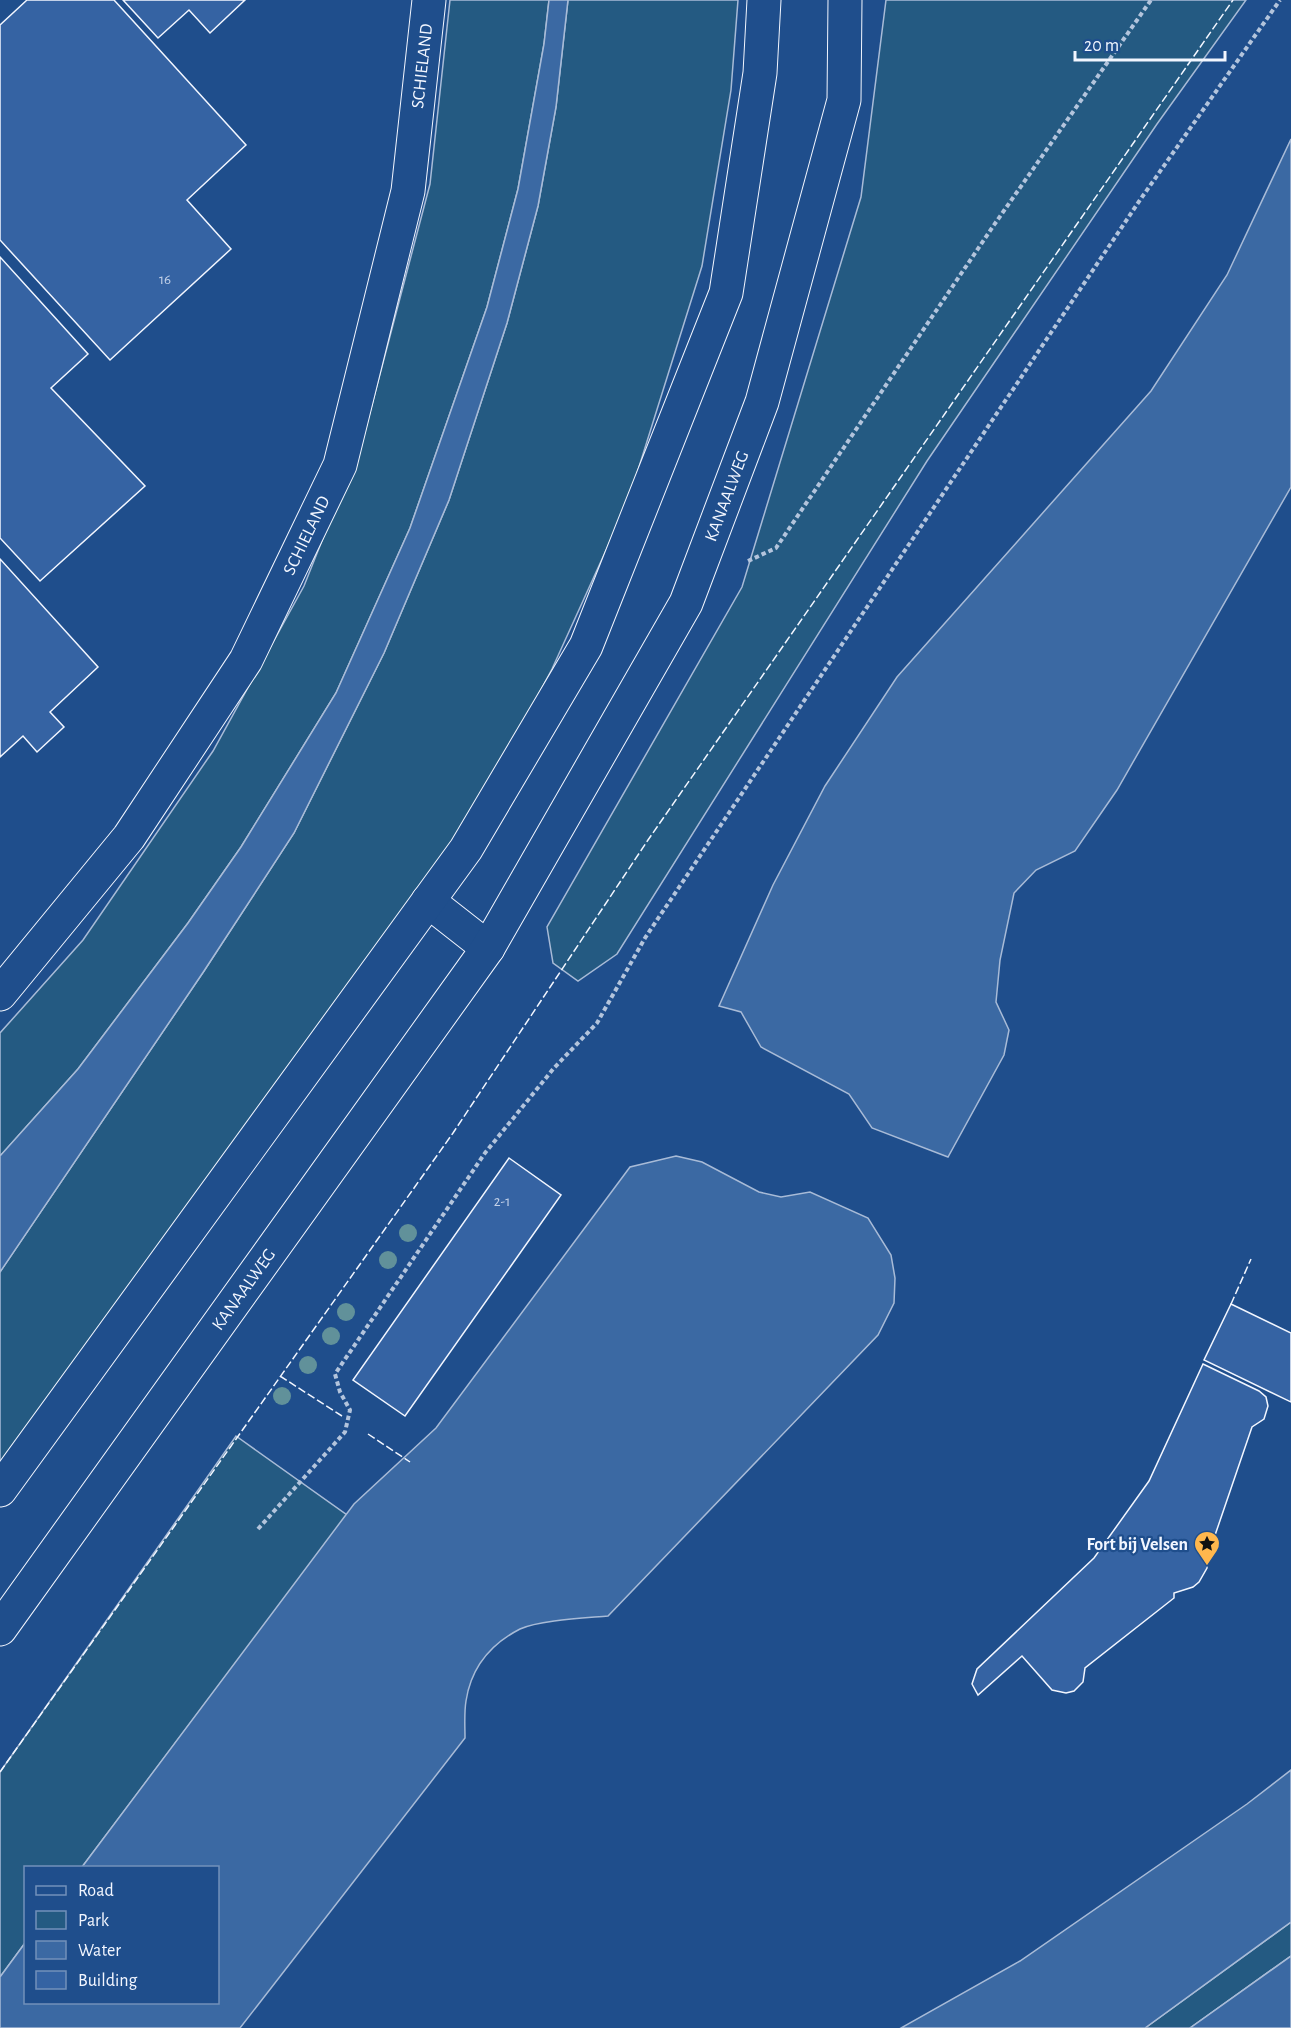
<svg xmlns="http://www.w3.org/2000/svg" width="1291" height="2028" font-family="'Alegreya Sans',sans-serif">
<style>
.green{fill:#245a82;stroke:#a8bbd7;stroke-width:1.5}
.water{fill:#3b69a3;stroke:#a8bbd7;stroke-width:1.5}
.building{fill:#3563a3;stroke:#f2f6ff;stroke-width:1.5}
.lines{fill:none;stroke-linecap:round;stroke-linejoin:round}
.minor-casing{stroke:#f2f6ff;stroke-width:35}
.primary-casing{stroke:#f2f6ff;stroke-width:35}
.path{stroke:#b3c4dc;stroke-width:4;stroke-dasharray:4.5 3;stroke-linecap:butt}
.minor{stroke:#1f4e8c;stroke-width:33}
.primary{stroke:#1f4e8c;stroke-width:33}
.fence{stroke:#f2f6ff;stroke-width:1.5;stroke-dasharray:8 3;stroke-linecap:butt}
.tree{fill:#61919a}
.labels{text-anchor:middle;stroke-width:4.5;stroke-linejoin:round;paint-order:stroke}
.number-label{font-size:15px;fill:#c3d1e8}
.street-label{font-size:18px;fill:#f2f6ff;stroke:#1f4e8c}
.poi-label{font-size:18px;font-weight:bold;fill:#f2f6ff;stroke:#1f4e8c;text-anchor:end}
</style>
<rect width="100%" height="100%" fill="#1f4e8c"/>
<path class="green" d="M450 0H549L544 44 518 189 487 307 410 528 336 693 241 847 188 923 78 1069 0 1156V1033L83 940 213 751 304 586 364 435 430 184Z
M568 0H738L731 90 702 266 628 502 552 669 482 801 0 1474V1272L204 971 294 833 384 653 449 500 507 323 538 206 556 107Z
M886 0H1246L1157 124 927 461 617 954 578 981 553 963 547 927 742 587 861 197Z
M236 1436 347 1515 82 1867 26 1868 25 1943 0 1977V1772Z
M1291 1922V1956L1190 2028H1145Z"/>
<path class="water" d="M549 0H568L556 107 538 206 507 323 449 500 384 653 294 833 204 971 0 1272V1156L78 1069 188 923 241 847 336 693 410 528 487 307 518 189 544 44Z
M1291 139V487L1117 790 1075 851 1036 870 1014 893 1000 960 996 1002 1009 1030 1004 1055 948 1157 872 1128 849 1094 761 1047 741 1012 719 1006 773 885 825 786 897 677 1151 391 1227 275Z
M676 1156 702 1162 759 1192 781 1197 810 1192 868 1218 891 1255 895 1278 894 1303 878 1335 608 1616C586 1618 539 1620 520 1629 491 1644 471 1668 466 1701 464 1713 465 1726 465 1738L240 2028H0V1977L25 1943 26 2002H218V1868L82 1867 354 1504 436 1428 630 1167Z
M1291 1770V1922L1145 2028H901L1020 1961 1247 1804Z
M1291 1956V2028H1190Z"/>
<path class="building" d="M27 0H114L246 145 187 200 231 249 110 360 0 240V25Z
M123 0H245L210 33 189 10 158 38Z
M0 257 88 354 51 388 145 486 40 581 0 538Z
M0 559 98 667 50 712 64 727 37 752 23 736 0 757Z
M509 1158 561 1195 405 1416 353 1380Z
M1231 1304 1291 1333V1402L1204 1360Z
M1203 1364 1259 1391 1266 1397 1268 1406 1264 1419 1252 1427 1212 1544 1206 1548 1208 1553 1207 1568 1199 1582 1193 1587 1174 1593V1598L1085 1668 1083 1682 1074 1691 1066 1693 1052 1690 1022 1656 978 1695 972 1684 977 1669 1094 1558 1149 1481Z"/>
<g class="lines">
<defs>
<g id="minor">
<path d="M428 901 488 948"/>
<path id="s1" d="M0 994 129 837 246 660 340 465 408 191 429 0"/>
<path d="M0 1490 466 849 586 646 726 293 760 73 764 0"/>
</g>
<g id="primary">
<path id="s2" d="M0 1629 488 948 686 603 762 402 844 100 845 0"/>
</g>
</defs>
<use href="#minor" class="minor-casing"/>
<use href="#primary" class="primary-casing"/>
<path class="path" d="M748 561 776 548 994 225 1151 0
M258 1529 345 1432 350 1410 340 1392 335 1374 485 1153 554 1068 597 1023 645 938 1140 200 1280 0"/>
<use href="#minor" class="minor"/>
<use href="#primary" class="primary"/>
<path class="fence" d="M1231 1304 1251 1259
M280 1376 342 1416
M368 1434 410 1462
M0 1772 453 1133 648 840 1233 0"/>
</g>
<g class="tree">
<circle cx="408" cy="1233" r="9"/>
<circle cx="388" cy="1260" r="9"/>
<circle cx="346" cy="1312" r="9"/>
<circle cx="331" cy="1336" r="9"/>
<circle cx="308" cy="1365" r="9"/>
<circle cx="282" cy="1396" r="9"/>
</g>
<defs>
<symbol id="sight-pin" viewBox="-11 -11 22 30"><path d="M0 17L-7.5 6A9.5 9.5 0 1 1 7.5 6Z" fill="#ffb74d" stroke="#1f4e8c"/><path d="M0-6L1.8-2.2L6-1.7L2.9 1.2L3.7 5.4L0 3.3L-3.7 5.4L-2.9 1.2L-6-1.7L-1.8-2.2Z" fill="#111"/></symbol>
</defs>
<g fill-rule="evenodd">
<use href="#sight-pin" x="1192" y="1529" width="30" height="40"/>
</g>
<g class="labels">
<g class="number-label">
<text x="165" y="284">16</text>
<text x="502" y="1206">2-1</text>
</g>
<g class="street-label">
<text dy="6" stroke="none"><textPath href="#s1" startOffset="1040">SCHIELAND</textPath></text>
<text dy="6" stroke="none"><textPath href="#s2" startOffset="1350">KANAALWEG</textPath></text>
<text dy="6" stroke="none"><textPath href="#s1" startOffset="554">SCHIELAND</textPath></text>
<text dy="6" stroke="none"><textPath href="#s2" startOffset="418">KANAALWEG</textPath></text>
</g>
<g class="poi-label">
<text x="1188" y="1550">Fort bij Velsen</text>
</g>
</g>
<rect x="24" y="1866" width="195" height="138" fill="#1f4e8c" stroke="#7391ba" stroke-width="1.5"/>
<rect x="36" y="1886" width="30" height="9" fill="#1f4e8c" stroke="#7391ba" stroke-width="1.5"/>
<text x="78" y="1896" font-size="18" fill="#f2f6ff">Road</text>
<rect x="36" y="1911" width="30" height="18" fill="#245a82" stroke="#7391ba" stroke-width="1.5"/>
<text x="78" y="1926" font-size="18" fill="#f2f6ff">Park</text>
<rect x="36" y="1941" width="30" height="18" fill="#3b69a3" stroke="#7391ba" stroke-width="1.5"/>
<text x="78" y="1956" font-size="18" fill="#f2f6ff">Water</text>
<rect x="36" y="1971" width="30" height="18" fill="#3563a3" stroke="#7391ba" stroke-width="1.5"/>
<text x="78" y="1986" font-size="18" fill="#f2f6ff">Building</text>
<path d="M1075 51v9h150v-9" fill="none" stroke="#f2f6ff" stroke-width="3"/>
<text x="1084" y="51" font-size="18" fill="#f2f6ff" stroke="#1f4e8c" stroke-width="4.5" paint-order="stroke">20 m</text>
</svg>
